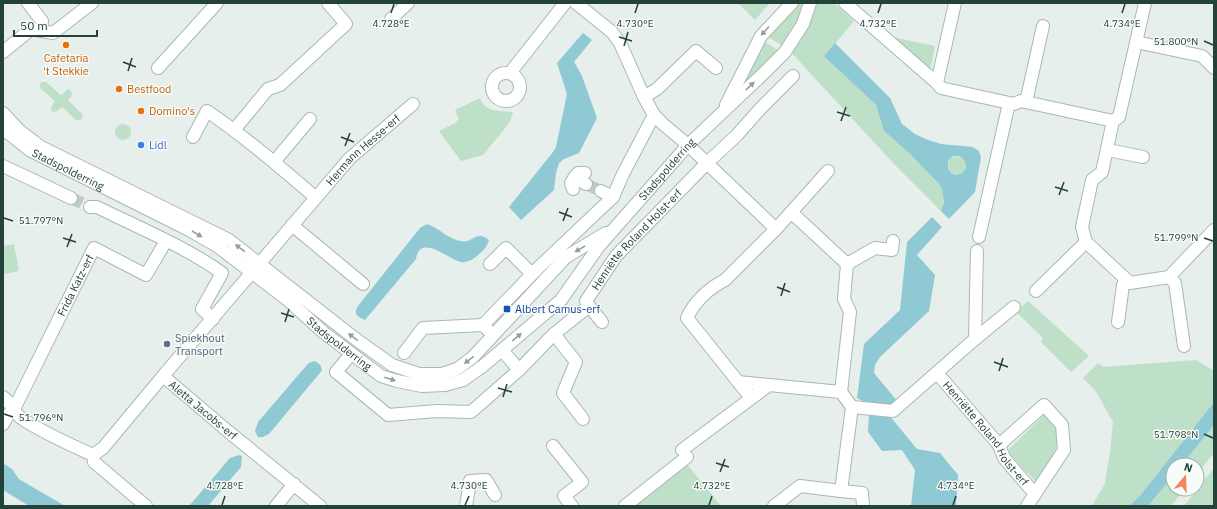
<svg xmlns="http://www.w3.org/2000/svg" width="1217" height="509" font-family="'IBM Plex Sans',sans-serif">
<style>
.green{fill:#bfe0c8}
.water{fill:#8ec9d4;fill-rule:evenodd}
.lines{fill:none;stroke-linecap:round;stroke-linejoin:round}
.minor-tunnel{stroke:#bfccc8;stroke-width:12;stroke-dasharray:12 6;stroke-linecap:butt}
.minor-casing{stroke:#a8b8b2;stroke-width:14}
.minor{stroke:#fff;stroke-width:12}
.oneway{fill:#92a09c}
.ticks{fill:none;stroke:#24423a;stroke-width:1.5}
.food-dot{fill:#e8710a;stroke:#f7fbf9;stroke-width:1.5}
.shop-dot{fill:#3f7fe0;stroke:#f7fbf9;stroke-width:1.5}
.transit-dot{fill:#1a4fb4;stroke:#f7fbf9;stroke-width:1.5}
.service-dot{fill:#5c6f8a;stroke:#f7fbf9;stroke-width:1.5}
.labels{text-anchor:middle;stroke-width:3;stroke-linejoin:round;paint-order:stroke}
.food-label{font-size:11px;fill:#c56008;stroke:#f7fbf9;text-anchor:start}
.shop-label{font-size:11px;fill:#366cbe;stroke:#f7fbf9;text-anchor:start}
.street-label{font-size:11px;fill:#24423a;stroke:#f7fbf9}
.transit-label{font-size:11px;fill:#164399;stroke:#f7fbf9;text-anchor:start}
.service-label{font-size:11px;fill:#4e5e75;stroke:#f7fbf9;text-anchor:start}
.ticks-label{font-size:10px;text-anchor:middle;fill:#24423a;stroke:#f7fbf9;stroke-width:3;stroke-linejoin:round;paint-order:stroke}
</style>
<rect width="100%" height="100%" fill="#e6efeb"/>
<path class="green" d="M738 3H770L755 20Z
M797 3H806L794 31 783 46 766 36Z
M811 3H834L854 21 825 56 876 105 885 132 911 155 939 184C944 193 945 201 941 211L894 164 788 49Z
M892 37 935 46 930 71Z
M762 40 781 52 729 102Z
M41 82H46L61 95 68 89 71 91 72 95 68 100 82 114 83 116 81 120H76L62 107 57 111 52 112 51 107 55 101 40 88V85Z
M480 98C484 112 500 111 513 112L510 121 506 127 483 155 461 161 439 131 455 123 459 119 455 110Z
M115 132a8 8 0 1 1 16 0a8 8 0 1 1-16 0Z
M948 165a9 9 0 1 1 18 0a9 9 0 1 1-18 0Z
M14 244 19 271 3 274V246Z
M1028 301 1089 356 1071 372 1041 342 1043 338 1016 312Z
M1196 360 1214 371V402L1140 497 1129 506H1092L1105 483 1110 452 1113 422 1095 390 1083 378 1098 363 1103 367Z
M1044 415 1058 430C1058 457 1051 462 1038 484L1010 455 1009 449 1012 446Z
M1214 425V453L1197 474V465H1182Z
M687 464 721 506H635Z
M1214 468V506H1184Z
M1173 476V489H1185L1171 506H1148Z"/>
<path class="water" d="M583 33 592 40 574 62 582 76 597 118 579 153 564 159 559 163 556 173 554 190 521 220 509 207 553 152 556 147 567 94 557 63Z
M835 43 890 98 902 124 915 134 928 140 941 144 973 147 979 151 981 157 975 192 949 219 941 211 944 202 942 190 939 184 911 155 884 131 876 105 824 56ZM953 156H960L965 161 966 168 962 173C955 176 951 174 948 168V161Z
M932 217 942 227 917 255 935 275 929 311 880 357 875 365 874 373 898 402C898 403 894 406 893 406 886 408 862 402 857 398L864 344 900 310 907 242Z
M427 224C439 228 448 239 460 241 473 244 476 229 489 240 487 247 483 251 478 255 474 259 467 263 461 262 448 259 420 233 416 259L365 320C357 317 353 314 358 306L420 228Z
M314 361C319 363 321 365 322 370L319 374 269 434 263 437H258L255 431 258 422 306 366 309 363Z
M1214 402V425L1182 465H1173V476L1148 506H1129L1140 496Z
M869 413 889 415 917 449 940 453 958 475 956 506H911L915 470 902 450 882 451 868 432Z
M239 455 242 456 241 467 208 506H189L230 458Z
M3 464 6 465 12 469 19 479 65 506H29L3 490Z"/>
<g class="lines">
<path class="minor-tunnel" d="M586 184 601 191
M71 198 90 207"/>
<defs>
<g id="minor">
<path d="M28 3 42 21 41 31"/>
<path d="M576 3 612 32 620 43 644 97 654 115 663 124 688 145 776 229"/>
<path d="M845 3 937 83"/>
<path d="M955 3 937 83 941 88 1014 104 1021 101 1113 121"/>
<path d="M1145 3 1119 117 1113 121 1102 172 1092 180 1082 227 1086 242 1130 283 1169 277 1214 230"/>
<path d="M391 19 408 3"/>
<path d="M1136 42 1202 56 1214 68"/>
<path d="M3 52 31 29 53 33 92 3"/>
<path d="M158 68 217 3"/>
<circle cx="506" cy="87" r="14"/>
<path d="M510 73 565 3"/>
<path d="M644 97 657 89 696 51 716 68"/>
<path d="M1026 102 1043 26"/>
<path d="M726 105 761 36 792 3"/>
<path d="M3 113 20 131 41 147 229 240 357 340 392 365 419 374H442L457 369 473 357 566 257 606 233"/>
<path id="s1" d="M3 129 31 151 189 230 217 246 289 301 323 332 381 376 397 381 422 386 445 385 463 380 483 366 561 300 599 246 688 145 766 71 785 52 803 24 810 3"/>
<path d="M234 130 268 89 280 85 346 24 328 3"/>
<path d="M193 137 207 111C245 137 280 167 315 197"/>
<path d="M1108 150 1143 157"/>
<path d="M274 162 310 119"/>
<path d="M3 166 71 198"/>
<path d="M574 178 586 184"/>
<path d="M573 189 571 183 578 173H585"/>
<path d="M601 191 613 197"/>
<path d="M90 207H97C137 227 186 247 222 273L202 309 213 319"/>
<path d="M292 225 363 284"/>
<path d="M979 237 1009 103"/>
<path d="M490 264 506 248 532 274"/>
<path d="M847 264 875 248 892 250 893 241"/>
<path d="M1169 277 1175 283 1184 346"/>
<path d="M1036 291 1086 242"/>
<path d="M589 306 602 322"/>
<path d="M1118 322 1123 285 1126 280"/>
<path d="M483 325 537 269 613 197 623 174 654 115"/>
<path d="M554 334 576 362 563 393 583 419"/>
<path d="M975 339 977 251"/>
<path id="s2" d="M502 350 519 370 554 334 589 306 586 301 616 256 707 163 737 135 760 109 793 76"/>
<path d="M404 353 423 328 483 325 488 330"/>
<path d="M351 354 336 372 388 415 437 411 471 412 519 370"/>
<path id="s3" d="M937 373 999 445 1004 458 1035 494"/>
<path d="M738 382 769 385"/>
<path d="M3 397C11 402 13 412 21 418 43 433 69 444 93 455L94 462 146 506"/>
<path d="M751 398 687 318C694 302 709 288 725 280L776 229 828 171"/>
<path d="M852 407 893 411 975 339 1014 307"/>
<path id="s4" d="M3 424 8 415 13 411 94 248 146 275 166 241"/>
<path d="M999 445 1044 405 1062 425 1064 450 1027 506"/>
<path d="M553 446 582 482 564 496 572 506"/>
<path d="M682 450 769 385 841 392"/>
<path d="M93 455 103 448 163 376"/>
<path d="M841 491 862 493 863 506"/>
<path d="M276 506 294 484"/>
<path id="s5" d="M320 506 230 433 163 376 350 158 413 104"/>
<path d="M466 506 470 481 486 480 495 495"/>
<path d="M625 506 687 457"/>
<path d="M774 506 800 486 841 491 852 407 841 392 850 312 844 299 847 264 792 213"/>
</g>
</defs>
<use href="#minor" class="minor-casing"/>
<use href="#minor" class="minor"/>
</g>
<defs><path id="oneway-solid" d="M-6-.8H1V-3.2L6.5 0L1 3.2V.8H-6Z"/></defs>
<g class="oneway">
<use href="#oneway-solid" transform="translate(765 31) rotate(132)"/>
<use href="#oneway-solid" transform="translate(750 86) rotate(-43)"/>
<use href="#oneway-solid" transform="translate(197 234) rotate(31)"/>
<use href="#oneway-solid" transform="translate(240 248) rotate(-143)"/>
<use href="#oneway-solid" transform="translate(580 249) rotate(149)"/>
<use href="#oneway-solid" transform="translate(353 337) rotate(-142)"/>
<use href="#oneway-solid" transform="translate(517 337) rotate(-40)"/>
<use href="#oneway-solid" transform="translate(469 360) rotate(142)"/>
<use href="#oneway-solid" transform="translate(390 379) rotate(18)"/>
</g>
<path class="ticks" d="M391 13 394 4M635 13 638 4M878 13 881 4M1122 13 1125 4M619 37 632 41M1204 41 1213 45M624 46 628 32M123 62 136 67M128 71 132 58M837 112 850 116M841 121 846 107M341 137 354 142M345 146 350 133M1055 187 1068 191M1059 195 1064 182M559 212 572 217M4 218 13 221M563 221 568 208M63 238 76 242M1204 238 1213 241M67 247 72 234M777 287 790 292M781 296 785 283M281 313 294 317M285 322 289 309M994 362 1008 367M999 371 1003 358M498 388 512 392M503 397 507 384M4 414 13 417M1204 434 1213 438M716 463 729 467M720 472 725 459M222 505 225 496M465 505 469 496M709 505 712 496M953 505 956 496"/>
<g class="food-dot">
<circle cx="66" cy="45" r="4"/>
<circle cx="119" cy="89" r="4"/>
<circle cx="141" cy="111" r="4"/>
</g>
<circle class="shop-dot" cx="141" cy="145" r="4"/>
<rect class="transit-dot" x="503" y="305" width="8" height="8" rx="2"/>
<circle class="service-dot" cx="167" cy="344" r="4"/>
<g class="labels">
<g class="food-label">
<text x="66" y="62" text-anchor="middle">Cafetaria<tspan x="66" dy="13">'t Stekkie</tspan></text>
<text x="127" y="93">Bestfood</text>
<text x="149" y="115">Domino's</text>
</g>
<g class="shop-label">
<text x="149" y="149">Lidl</text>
</g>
<g class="street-label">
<text dy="4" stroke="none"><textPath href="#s5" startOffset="506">Hermann Hesse-erf</textPath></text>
<text dy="4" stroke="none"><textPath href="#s1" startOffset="77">Stadspolderring</textPath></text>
<text dy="4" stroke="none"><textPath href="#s1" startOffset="833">Stadspolderring</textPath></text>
<text dy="4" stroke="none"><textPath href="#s2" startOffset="207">Henriëtte Roland Holst-erf</textPath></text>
<text dy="4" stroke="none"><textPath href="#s4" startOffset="157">Frida Katz-erf</textPath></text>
<text dy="4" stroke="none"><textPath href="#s1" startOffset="401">Stadspolderring</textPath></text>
<text transform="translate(203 410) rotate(40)" y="4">Aletta Jacobs-erf</text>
<text dy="4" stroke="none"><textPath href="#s3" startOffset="78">Henriëtte Roland Holst-erf</textPath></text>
</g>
<g class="transit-label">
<text x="515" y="313">Albert Camus-erf</text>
</g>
<g class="service-label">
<text x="175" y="342">Spiekhout<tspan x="175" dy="13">Transport</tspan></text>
</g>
</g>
<g class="ticks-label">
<text x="391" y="27">4.728°E</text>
<text x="635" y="27">4.730°E</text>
<text x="878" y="27">4.732°E</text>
<text x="1122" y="27">4.734°E</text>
<text x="1176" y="45">51.800°N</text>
<text x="41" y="224">51.797°N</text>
<text x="1176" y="241">51.799°N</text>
<text x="41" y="421">51.796°N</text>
<text x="1176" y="438">51.798°N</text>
<text x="225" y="489">4.728°E</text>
<text x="469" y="489">4.730°E</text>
<text x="712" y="489">4.732°E</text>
<text x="956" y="489">4.734°E</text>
</g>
<rect width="1217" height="509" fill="none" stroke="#24423a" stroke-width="8"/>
<g transform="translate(1185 477) rotate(19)"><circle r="19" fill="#f7fbf9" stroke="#a3b1ad"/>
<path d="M0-3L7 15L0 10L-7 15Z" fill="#f4845f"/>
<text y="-6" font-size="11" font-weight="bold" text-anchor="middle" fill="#24423a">N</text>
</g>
<path d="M14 30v6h83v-6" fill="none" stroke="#24423a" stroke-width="2"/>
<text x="20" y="30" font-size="12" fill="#24423a" stroke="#f7fbf9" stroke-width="3" paint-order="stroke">50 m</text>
</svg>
